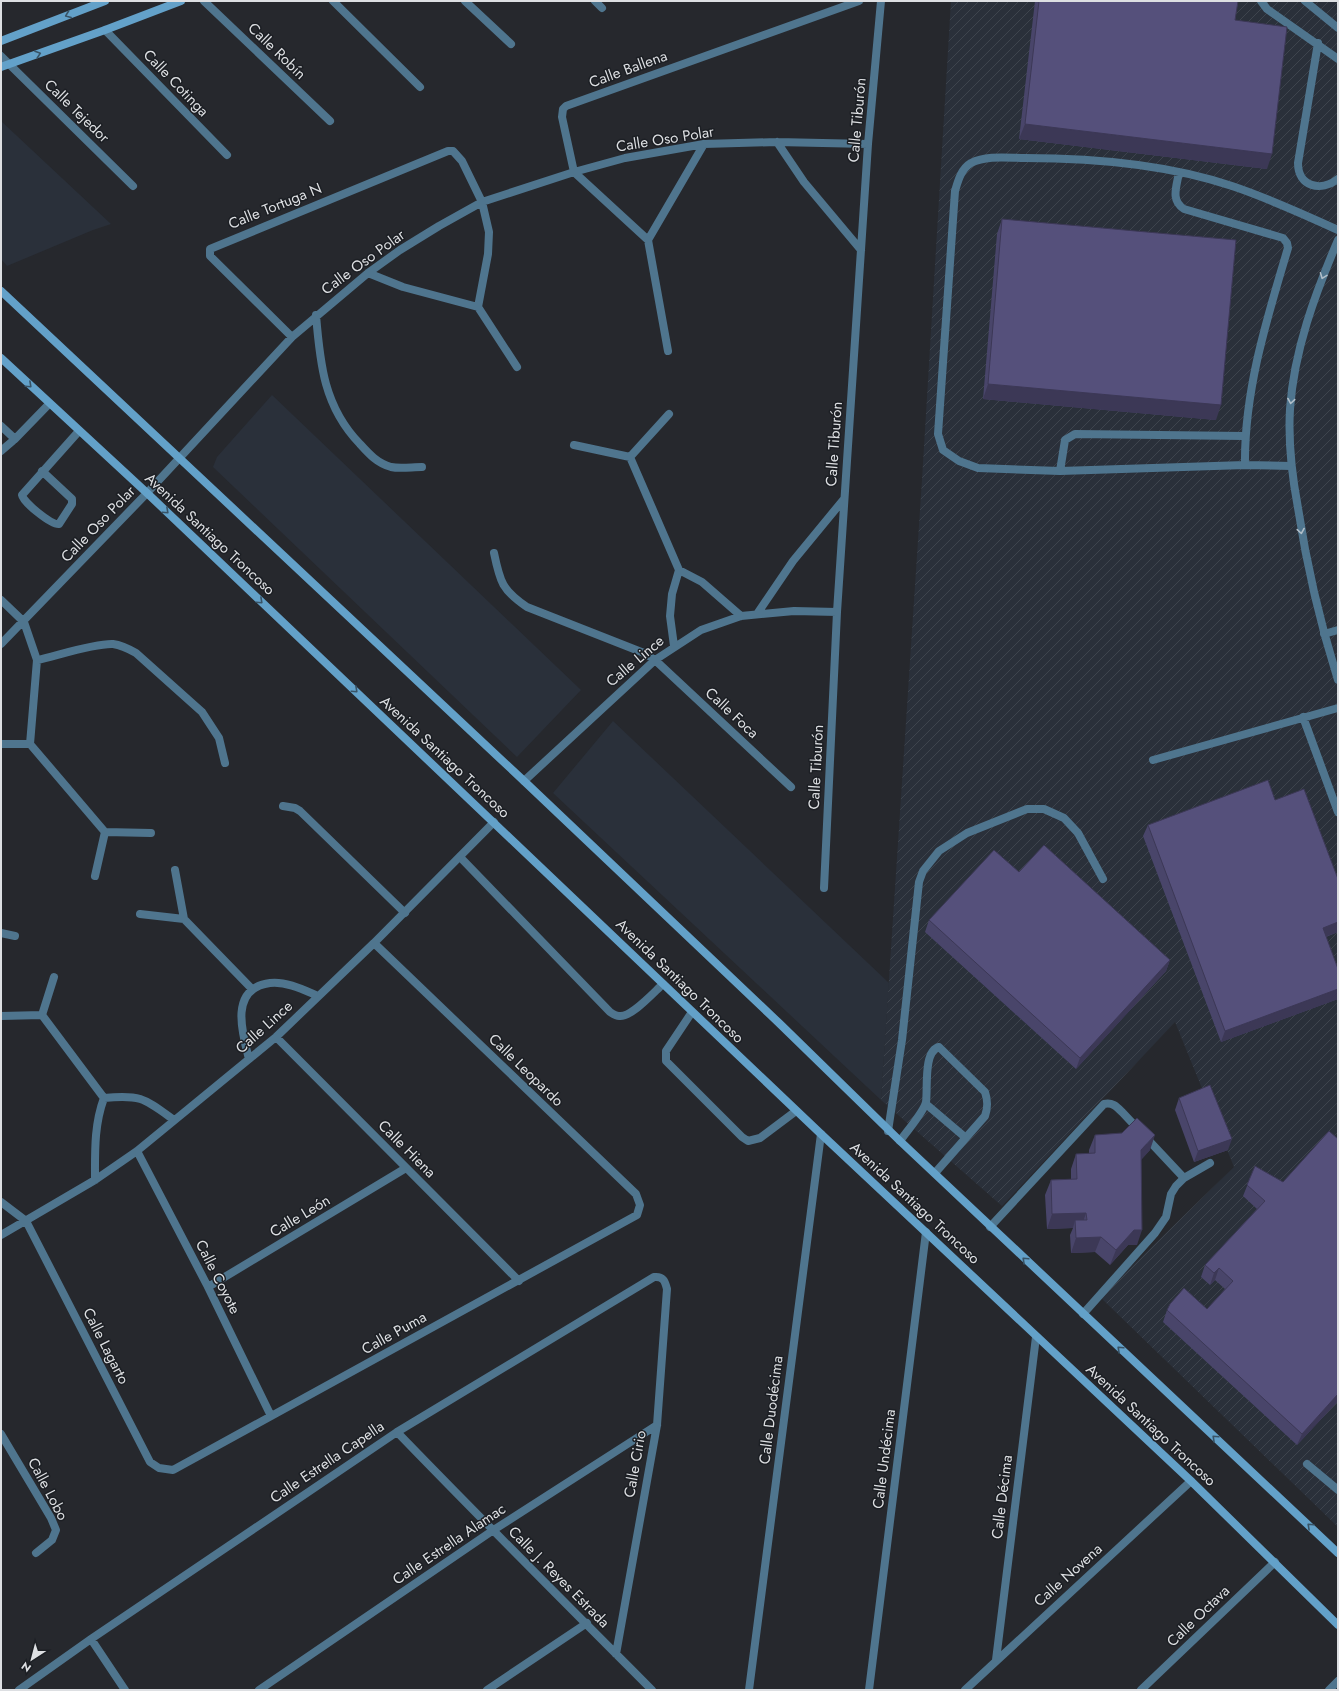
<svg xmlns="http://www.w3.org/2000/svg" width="1339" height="1691" font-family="Jost,sans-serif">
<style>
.built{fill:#2a303a}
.industrial{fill:url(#industrial-furrows)}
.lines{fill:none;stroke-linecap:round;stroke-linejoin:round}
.service{stroke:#4f758e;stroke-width:8}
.minor{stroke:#4f758e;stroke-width:8}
.tertiary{stroke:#4f758e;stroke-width:8}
.secondary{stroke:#63a1c9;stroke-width:8}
.wall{fill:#49456a}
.shaded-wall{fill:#3c3856}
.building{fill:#55507b;stroke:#3c3856}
.oneway{stroke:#385366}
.oneway2{stroke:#b2bfc9}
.labels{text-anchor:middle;stroke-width:3;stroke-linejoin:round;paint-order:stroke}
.street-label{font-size:15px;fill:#dddfe2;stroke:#1c1f24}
</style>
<defs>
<pattern id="industrial-furrows" width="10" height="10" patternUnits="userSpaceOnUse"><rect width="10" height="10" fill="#2a303a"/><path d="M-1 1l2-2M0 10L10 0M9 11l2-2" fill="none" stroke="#3e444d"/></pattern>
</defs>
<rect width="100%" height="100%" fill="#26282d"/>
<path class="built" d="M1 121 111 224 93 230 7 266 1 259Z
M272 395 581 690 517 757 213 467 217 457Z
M613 721 889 983 881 1100 553 793Z"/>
<path class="industrial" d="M951 1H1338V1527L1100 1297 1234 1167 1175 1022 1002 1206 881 1100 922 480Z"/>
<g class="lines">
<path class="service" d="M1261 1 1267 9 1338 59
M1318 43 1298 163C1298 187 1321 192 1338 179
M1179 172C1177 186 1170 200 1184 209L1283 238 1287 243 1288 248C1267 318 1244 391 1245 465
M1 426 15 439
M1 451 15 439 49 404
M1291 466 1245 465 1060 471 978 468 959 461 943 450 938 434 955 191C958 181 961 169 971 163 987 155 1008 158 1025 158 1094 158 1166 164 1232 186 1268 198 1303 214 1338 230
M42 471 72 499V504L59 524C51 525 23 502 22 495L79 431
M1060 471 1065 440 1075 434 1244 436
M1303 717 1338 812
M1153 760 1338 708
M283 806 295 808 300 811 405 913
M460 857 610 1012C613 1014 616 1016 619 1016 631 1018 654 992 663 984
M692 1012 666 1051V1061L742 1137 748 1141 760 1138 796 1111
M926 1104 966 1138
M888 1131 902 1040 919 882 923 871 939 851 967 833 1027 809H1044L1064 818 1078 833 1103 879
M900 1141C906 1132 924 1112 926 1102 928 1089 923 1051 939 1047L985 1092C988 1101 988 1107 985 1116L935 1173
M990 1227 1104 1104C1113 1102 1117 1107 1123 1113L1184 1178
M1083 1314 1155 1233 1166 1217 1171 1194 1176 1186 1184 1178 1210 1163
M1307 1464 1338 1490"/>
<path class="minor" d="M204 1 330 121
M333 1 420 87
M465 1 511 44
M595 1 602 8
M105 30 227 155
M1 56 133 186
M777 142 804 182 861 250
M648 240 704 144
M368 273 403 287 478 307
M316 315C320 364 324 407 360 444 369 454 377 463 391 467 400 469 412 467 422 467
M292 337 210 256V249L448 151H453L462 161 482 202 489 232 488 254 478 307 517 367
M668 351 648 240 574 172 562 117 563 109 566 106 859 1
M574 445 630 457 679 570 672 594 670 616 674 646
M630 457 669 414
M494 553C500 582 502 590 527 607L644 653 655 660 791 787
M679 570 702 582 741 616
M1 600 24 622 37 660 30 744H1
M757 614 793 561 844 499
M1 644 147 493 292 337 368 273 400 250 439 226 482 202 574 172 625 158 704 144 777 142 868 144
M37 660C56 656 95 643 113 644 121 645 129 649 136 653L202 712 219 738 225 763
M30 744 105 832
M524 781 655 660 701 630 741 616 794 611 837 612
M95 876 105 832 151 833
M824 888 837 612 868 144 881 1
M140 914 184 919 175 870
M184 919 252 989
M1 933 15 936
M42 1015 104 1098
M42 1015 54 977
M1 1016 42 1015
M276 1037 519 1281
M249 1059C242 1033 229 988 270 983 286 981 304 990 318 996
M104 1098C141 1094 145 1099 174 1120
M137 1151 208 1287 271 1416
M95 1180C95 1152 94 1125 104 1098
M1 1202 26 1221 150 1462 159 1468 173 1470 637 1215 640 1205 636 1194 374 943
M1 1235 95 1180 137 1151 276 1037 374 943 494 822
M208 1287 406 1168
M397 1432C481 1519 567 1605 652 1690
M1 1434 51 1518 56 1530 52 1540 36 1553
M91 1639 125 1690
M996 1660 1036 1337
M19 1690 91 1639 397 1432 654 1277C663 1276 665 1281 667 1289L657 1425 616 1654
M259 1690 492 1531 657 1425
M487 1690 587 1623
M749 1690 821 1134
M869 1690 926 1232
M965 1690 1191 1481
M1141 1690 1275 1562"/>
<path class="tertiary" d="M1305 1 1338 28
M1338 240C1315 294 1294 350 1290 409 1288 442 1292 476 1298 508 1307 567 1320 623 1338 680
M1324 634 1338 630
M1329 1690 1338 1681"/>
<path class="secondary" d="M1 41 105 1
M1 67 105 30 181 1
M1 291 524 781 779 1023 900 1141 1338 1553
M1 358 147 493 821 1134 1191 1481 1338 1625"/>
</g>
<path class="wall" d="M1035 1H1238L1235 20 1267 169 1019 139Z
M1002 219 1216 420 983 399 997 234Z
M1275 800 1338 879V932L1326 937 1338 969V999L1221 1042 1143 836 1148 825Z
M1019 872 1170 960 1166 971 1076 1069 925 932 929 920Z
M1179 1098 1228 1150 1194 1162 1175 1110Z
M1095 1135 1150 1150 1141 1159 1137 1245H1128L1110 1265 1095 1252 1071 1253 1070 1235 1073 1228 1047 1229 1045 1195 1051 1180 1071 1179V1169L1076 1154H1089V1150Z
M1255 1166 1338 1401 1297 1445 1163 1322 1167 1310 1207 1309 1225 1289 1215 1280 1210 1285 1201 1277 1205 1265 1257 1209 1243 1196Z"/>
<path class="shaded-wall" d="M1025 124 1272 154 1267 169 1019 139Z
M988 384 1221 405 1216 420 983 399Z
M1338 922V932L1319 939 1323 928Z
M1170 960 1166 971 1076 1069 1080 1058Z
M1338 989V999L1221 1042 1225 1031Z
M1155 1135 1150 1150 1136 1166 1141 1150Z
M1232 1139 1228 1150 1194 1162 1198 1151Z
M1086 1213 1081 1228 1075 1220 1073 1228 1047 1229 1052 1214Z
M1134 1230H1142L1137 1245H1128L1110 1265 1116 1250Z
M1101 1237 1095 1252 1071 1253 1076 1238Z
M1219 1268 1215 1280 1210 1285 1214 1273Z
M1338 1394V1401L1297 1445 1302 1434Z"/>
<path class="building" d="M1039 1H1238L1235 20 1287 27 1272 154 1025 124Z
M1002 219 1236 240 1221 405 988 384Z
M1268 780 1275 800 1304 789 1338 879V922L1323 928 1338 969V989L1225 1031 1148 825Z
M1044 845 1170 960 1080 1058 929 920 994 850 1019 872Z
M1210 1085 1232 1139 1198 1151 1179 1098Z
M1137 1118 1155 1135 1141 1150 1142 1230H1134L1116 1250 1101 1237 1076 1238 1075 1220H1087L1086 1213 1052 1214 1051 1180 1077 1179 1076 1154 1095 1153V1135L1122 1133Z
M1329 1131 1338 1139V1394L1302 1434 1167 1310 1170 1304 1184 1288 1207 1309 1233 1281 1219 1268 1214 1273 1205 1265 1265 1201 1247 1185 1255 1166 1283 1182Z"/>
<defs><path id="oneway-chevron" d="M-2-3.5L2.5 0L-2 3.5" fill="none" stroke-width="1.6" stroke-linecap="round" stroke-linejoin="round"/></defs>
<g class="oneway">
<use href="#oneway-chevron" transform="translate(68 15) rotate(159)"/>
<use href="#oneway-chevron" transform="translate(38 54) rotate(-19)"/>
<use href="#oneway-chevron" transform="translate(29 385) rotate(43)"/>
<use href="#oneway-chevron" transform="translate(166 511) rotate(43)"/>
<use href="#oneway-chevron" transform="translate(260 601) rotate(43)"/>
<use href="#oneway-chevron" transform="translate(355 690) rotate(43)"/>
<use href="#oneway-chevron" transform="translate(1025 1260) rotate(-137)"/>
<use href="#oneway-chevron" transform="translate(1120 1349) rotate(-137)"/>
<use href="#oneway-chevron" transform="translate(1215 1438) rotate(-137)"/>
<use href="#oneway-chevron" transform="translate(1310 1526) rotate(-137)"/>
</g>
<g class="oneway2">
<use href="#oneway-chevron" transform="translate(1323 276) rotate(111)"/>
<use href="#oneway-chevron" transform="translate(1291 401) rotate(99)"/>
<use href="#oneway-chevron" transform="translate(1301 531) rotate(81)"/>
</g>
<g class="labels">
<g class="street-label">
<text transform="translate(277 51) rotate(44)" y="5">Calle Robín</text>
<text transform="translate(628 69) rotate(-20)" y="5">Calle Ballena</text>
<text transform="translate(176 83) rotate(46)" y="5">Calle Cotinga</text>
<text transform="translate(77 111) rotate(44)" y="5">Calle Tejedor</text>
<text transform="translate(857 120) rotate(-85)" y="5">Calle Tiburón</text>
<text transform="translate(665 139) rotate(-9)" y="5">Calle Oso Polar</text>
<text transform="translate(275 206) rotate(-22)" y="5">Calle Tortuga N</text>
<text transform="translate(363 262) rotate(-36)" y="5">Calle Oso Polar</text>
<text transform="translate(834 444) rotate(-86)" y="5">Calle Tiburón</text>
<text transform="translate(98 524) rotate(-46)" y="5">Calle Oso Polar</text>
<text transform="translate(210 534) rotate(43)" y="5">Avenida Santiago Troncoso</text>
<text transform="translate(635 661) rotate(-40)" y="5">Calle Lince</text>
<text transform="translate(732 713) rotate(43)" y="5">Calle Foca</text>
<text transform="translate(445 757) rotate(43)" y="5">Avenida Santiago Troncoso</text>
<text transform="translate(816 767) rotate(-87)" y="5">Calle Tiburón</text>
<text transform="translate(680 981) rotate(44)" y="5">Avenida Santiago Troncoso</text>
<text transform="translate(264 1027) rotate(-42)" y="5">Calle Lince</text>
<text transform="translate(526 1070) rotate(44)" y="5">Calle Leopardo</text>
<text transform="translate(407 1149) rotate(45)" y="5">Calle Hiena</text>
<text transform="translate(915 1203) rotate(43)" y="5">Avenida Santiago Troncoso</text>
<text transform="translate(300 1216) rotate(-31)" y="5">Calle León</text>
<text transform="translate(218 1277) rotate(63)" y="5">Calle Coyote</text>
<text transform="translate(394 1333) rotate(-29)" y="5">Calle Puma</text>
<text transform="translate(106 1346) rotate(63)" y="5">Calle Lagarto</text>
<text transform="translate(771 1410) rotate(-83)" y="5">Calle Duodécima</text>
<text transform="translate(1151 1425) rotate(43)" y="5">Avenida Santiago Troncoso</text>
<text transform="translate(884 1459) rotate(-83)" y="5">Calle Undécima</text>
<text transform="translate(327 1462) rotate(-34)" y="5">Calle Estrella Capella</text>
<text transform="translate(635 1464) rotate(-80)" y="5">Calle Cirio</text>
<text transform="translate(48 1489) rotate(62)" y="5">Calle Lobo</text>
<text transform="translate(1002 1497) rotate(-83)" y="5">Calle Décima</text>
<text transform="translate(449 1544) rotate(-34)" y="5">Calle Estrella Alamac</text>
<text transform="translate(1068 1575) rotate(-42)" y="5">Calle Novena</text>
<text transform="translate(559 1577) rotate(45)" y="5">Calle J. Reyes Estrada</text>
<text transform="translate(1198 1616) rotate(-44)" y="5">Calle Octava</text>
</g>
</g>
<rect width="1339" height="1691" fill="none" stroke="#dddfe2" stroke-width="4"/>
<g transform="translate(32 1659) rotate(216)" stroke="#1c1f24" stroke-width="3" paint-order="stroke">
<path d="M0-3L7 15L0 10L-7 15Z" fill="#dddfe2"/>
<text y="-6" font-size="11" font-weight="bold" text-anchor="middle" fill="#dddfe2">N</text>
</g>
</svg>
